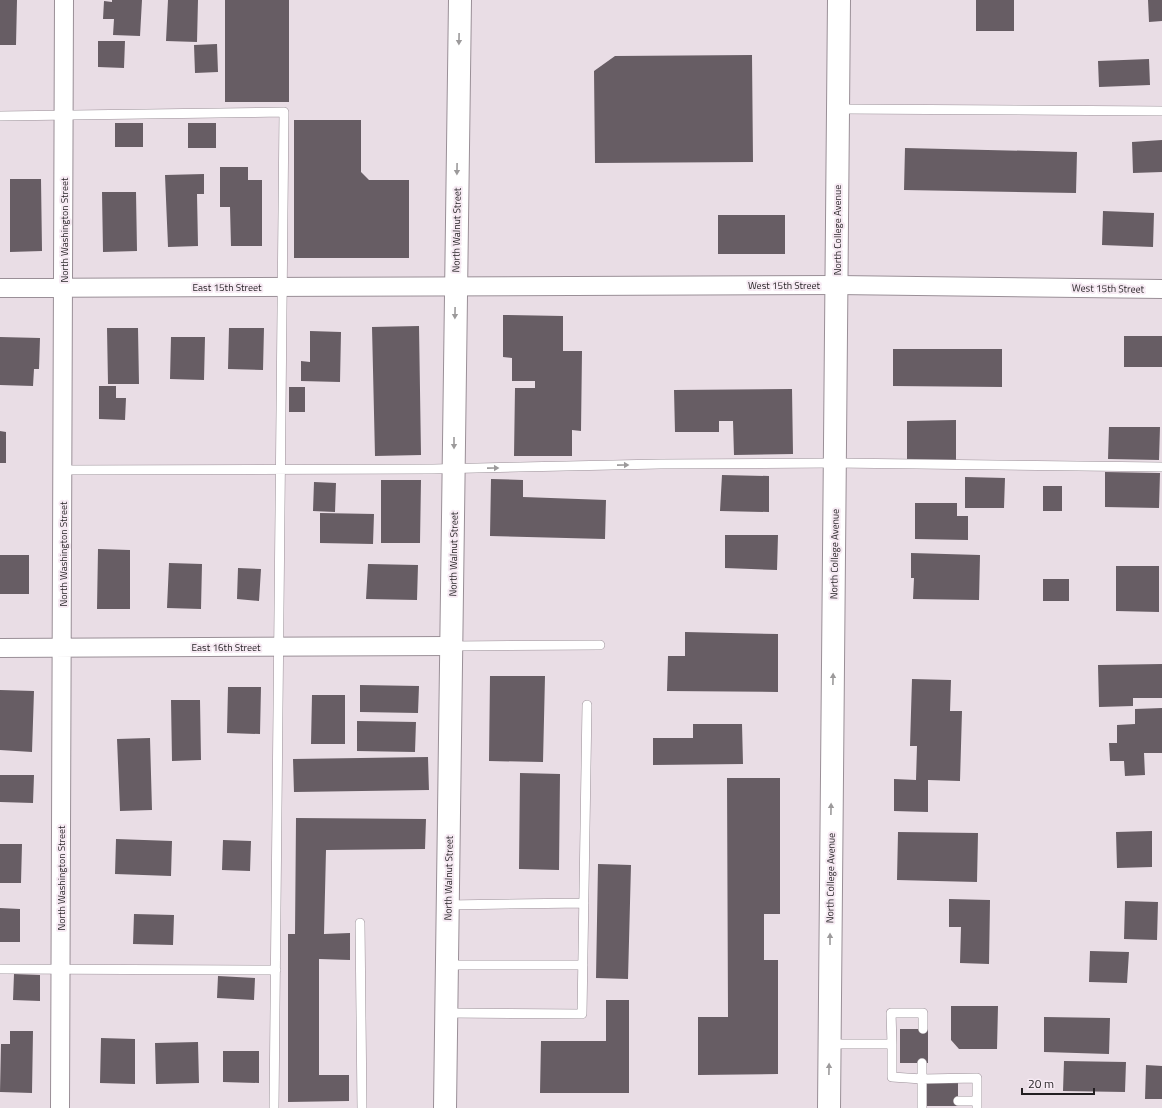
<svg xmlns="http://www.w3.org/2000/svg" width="1162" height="1108" font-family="'Titillium Web',sans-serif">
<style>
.building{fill:#675d64}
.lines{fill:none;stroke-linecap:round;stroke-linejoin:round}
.lane-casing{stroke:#9a8f97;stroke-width:10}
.street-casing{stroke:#9a8f97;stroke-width:20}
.primary-casing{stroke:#9a8f97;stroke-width:24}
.lane{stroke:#fff;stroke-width:9}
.street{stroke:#fff;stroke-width:18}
.primary{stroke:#fff;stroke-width:22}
.oneway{fill:#9c9a9b}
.labels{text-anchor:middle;stroke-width:4;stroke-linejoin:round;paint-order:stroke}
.street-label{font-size:10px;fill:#221e21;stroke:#f6eaf3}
</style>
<rect width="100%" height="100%" fill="#e9dde5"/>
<path class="building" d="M0 0H17L16 45H0Z
M112 0H142L140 36 113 35 114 19H103L104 1 112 2Z
M168 0H198L197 42 166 41Z
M225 0H289V102H225Z
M976 0H1014V31H976Z
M1148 0H1162V21L1149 22Z
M98 41H125L124 68 98 67Z
M217 44 218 72 195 73 194 45Z
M752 55 753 162 595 163 594 71 615 56Z
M1149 59 1150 85 1099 87 1098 61Z
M294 120H361V172L369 180H409V258H294Z
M115 123H143V147H115Z
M188 123H216V148H188Z
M1162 140V172L1133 173 1132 142Z
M905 148 1077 152 1076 193 904 190Z
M220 167H248V180H262V246H231L230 207H220Z
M204 174V194H197L198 246 168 247 165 175Z
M10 179H41L42 251 10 252Z
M102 192H136L137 251 103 252Z
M1103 211 1154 213 1153 247 1102 245Z
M718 215H785V254H718Z
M503 315 563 316V351H582L581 431 572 430V456H514L515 388H535V381H512V358L503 357Z
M419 326 421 455 375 456 372 327Z
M107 328H138L139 384H108Z
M229 328H264L263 370 228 369Z
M310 331 341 332 340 382 301 381V361L310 362Z
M1124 336H1162V367H1124Z
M0 337 40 338 39 369H34L33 386 0 385Z
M171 337H205L204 380 170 379Z
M893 349H1002V387L893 386Z
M99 386H116V398H126L125 420 99 419Z
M289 387H305V412H289Z
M792 389 793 454 734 455 733 421H719V432H675L674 390Z
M956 420V460L907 461V421Z
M1109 427H1160L1159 460 1108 459Z
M0 431 6 432V463H0Z
M1105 472 1160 473 1159 508 1105 507Z
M722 475 769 476V512L720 511Z
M965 477 1005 478 1004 508H965Z
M491 479 523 480V497L606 500 605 539 490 536Z
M381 480H421L420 543H381Z
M314 482 336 483 335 512 313 511Z
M1043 486H1062V511H1043Z
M915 503H957V516H968V540L915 539Z
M320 513 374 514 373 544 320 543Z
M725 535H778L777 570 725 568Z
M98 549 130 550V609H97Z
M911 553 980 555 979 600 913 599 914 578H911Z
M0 555H29V594H0Z
M169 563 202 564 201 609 167 608Z
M368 564 418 565 417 600 366 599Z
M1116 566H1159V612L1116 611Z
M238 568 261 569 259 601 237 599Z
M1043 579H1069V601H1043Z
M685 632 778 634V692L667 691 668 656H685Z
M1162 664V698H1133V706L1099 707 1098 665Z
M490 676H545L543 762 489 761Z
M912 679 951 680 950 711H962L960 781 928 780V812L894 811V779L916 780 917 746H910Z
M360 685 419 686 418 713 360 712Z
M228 687H261L260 734 227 733Z
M0 690 34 691 32 752 0 750Z
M312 695H345V744H311Z
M171 700H200L201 760 172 761Z
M1162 708V753H1144L1145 775 1125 776 1124 761H1110L1109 743H1117V725L1135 724V709Z
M357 721 416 722 415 752 357 751Z
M693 724H742L743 764 653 765V738H693Z
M150 738 152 810 120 811 117 739Z
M428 757 429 790 294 792 293 759Z
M520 773 560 774 559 870 519 869Z
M0 775H34L33 803 0 802Z
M727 778H780V914H764V960H778V1074L698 1075V1017H728Z
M296 818 426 819 425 849 326 850 324 934 350 933V960L319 959V1075H349V1101L288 1102V934H295Z
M1152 831V867L1117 868 1116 832Z
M898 832 978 833 977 882 897 880Z
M116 839 172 841 171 876 115 874Z
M223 840 251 841 250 871 222 870Z
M0 844H22L21 883H0Z
M598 864 631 865 628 979 596 978Z
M949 899 990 900 989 964 960 963 961 927H949Z
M1125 901 1158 902 1157 940 1124 939Z
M0 908 20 909V942H0Z
M134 914 174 915 173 945 133 944Z
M1090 951 1129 952 1127 983 1089 982Z
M14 974 40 975V1001L13 1000Z
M218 976 255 978 254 1000 217 998Z
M606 1000H629V1093H540L541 1041H606Z
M951 1006H998L997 1049H959L951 1040Z
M1044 1017 1110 1018 1109 1054 1044 1052Z
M900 1029H928V1063H900Z
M10 1031H33L32 1093 0 1092 1 1044H10Z
M101 1038 135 1039V1084L100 1083Z
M198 1042 199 1083 156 1084 155 1043Z
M223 1051H259V1083L223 1082Z
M1064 1061 1126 1062 1125 1092 1063 1091Z
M1146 1065 1162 1066V1099H1145Z
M925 1080 958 1081V1106H924Z"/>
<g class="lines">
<defs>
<path id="lane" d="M838 109 1162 111
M0 116 284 112 274 1108
M63 470 433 469 660 464 835 463 1162 467
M451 646 600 645
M448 905 584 903
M360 923 362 1108
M447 965H583
M0 969 276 970
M447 1013 582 1014 587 705
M829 1044H892L891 1013H923V1029
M892 1044V1077L922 1079V1063
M958 1101H977
M922 1108V1079L977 1078V1108"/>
<path id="street" d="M0 288 837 285 1162 289
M0 648 451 646
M60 1108 64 0"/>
<path id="primary" d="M445 1108 460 0
M829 1108 839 0"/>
</defs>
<use href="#lane" class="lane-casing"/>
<use href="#street" class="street-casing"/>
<use href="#primary" class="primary-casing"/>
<use href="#lane" class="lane"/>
<use href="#street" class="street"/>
<use href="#primary" class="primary"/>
</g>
<defs><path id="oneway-solid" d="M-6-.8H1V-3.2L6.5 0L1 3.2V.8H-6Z"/></defs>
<g class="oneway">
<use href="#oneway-solid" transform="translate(459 39) rotate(91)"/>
<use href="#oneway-solid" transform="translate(457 169) rotate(91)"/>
<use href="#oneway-solid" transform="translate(455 313) rotate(91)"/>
<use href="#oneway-solid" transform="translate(454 443) rotate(90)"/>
<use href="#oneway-solid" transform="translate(623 465) rotate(-1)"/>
<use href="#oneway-solid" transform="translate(493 468) rotate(-1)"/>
<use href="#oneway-solid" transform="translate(833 679) rotate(-89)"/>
<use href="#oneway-solid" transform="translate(831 809) rotate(-89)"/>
<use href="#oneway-solid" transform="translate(830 939) rotate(-90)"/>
<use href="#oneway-solid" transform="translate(829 1069) rotate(-89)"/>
</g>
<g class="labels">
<g class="street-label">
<text transform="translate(64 230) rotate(-90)" y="4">North Washington Street</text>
<text transform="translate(456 230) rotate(-89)" y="4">North Walnut Street</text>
<text transform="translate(837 230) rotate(-90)" y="4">North College Avenue</text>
<text x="784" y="289">West 15th Street</text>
<text x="227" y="291">East 15th Street</text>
<text transform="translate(1108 288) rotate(1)" y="4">West 15th Street</text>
<text transform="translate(63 554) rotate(-90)" y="4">North Washington Street</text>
<text transform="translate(453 554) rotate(-89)" y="4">North Walnut Street</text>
<text transform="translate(834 554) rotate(-89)" y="4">North College Avenue</text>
<text x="226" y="651">East 16th Street</text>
<text transform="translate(61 878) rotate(-90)" y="4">North Washington Street</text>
<text transform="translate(448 878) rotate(-89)" y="4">North Walnut Street</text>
<text transform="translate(830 878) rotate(-89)" y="4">North College Avenue</text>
</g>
</g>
<path d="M1022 1088v6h72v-6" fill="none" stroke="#221e21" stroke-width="2"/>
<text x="1028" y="1088" font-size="12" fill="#221e21" stroke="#f6eaf3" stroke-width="3" paint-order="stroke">20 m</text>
</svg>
